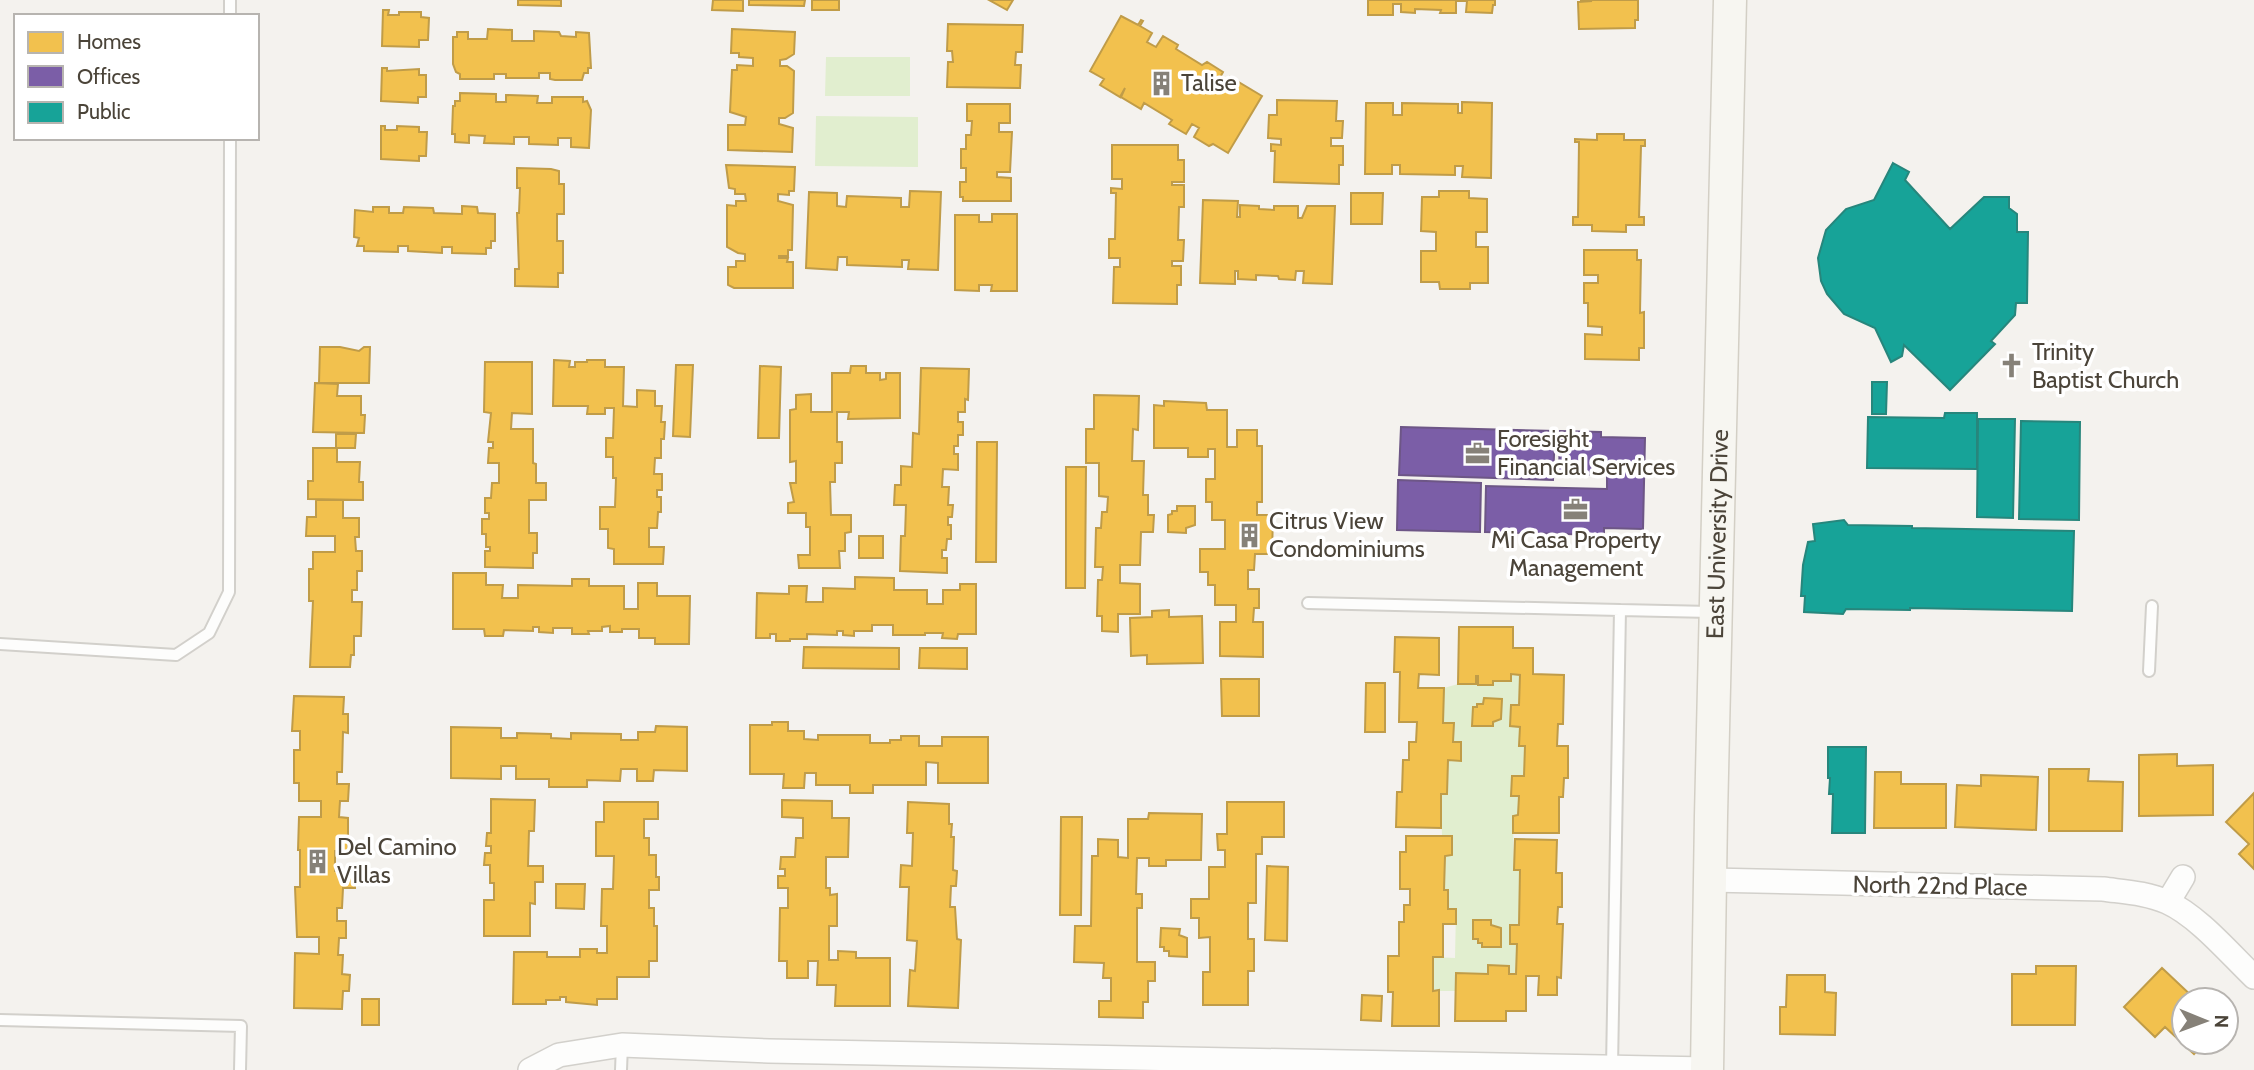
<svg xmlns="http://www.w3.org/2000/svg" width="2254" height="1070" font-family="Cabin,sans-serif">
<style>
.green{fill:#e1eecf;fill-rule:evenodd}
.homes{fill:#f2c14e;stroke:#c09c48;stroke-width:2}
.offices{fill:#7b5ea7;stroke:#6d5686;stroke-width:2}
.public{fill:#17a398;stroke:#27867c;stroke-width:2}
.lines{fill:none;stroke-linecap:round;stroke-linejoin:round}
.lane-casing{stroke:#d2d0cb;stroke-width:14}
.street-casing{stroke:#d2d0cb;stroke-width:26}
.secondary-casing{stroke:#d3cfc5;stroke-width:35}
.lane{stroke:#fdfdfc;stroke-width:10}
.street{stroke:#fdfdfc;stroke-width:23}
.secondary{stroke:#f7f6f1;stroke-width:32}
.labels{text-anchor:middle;stroke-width:7;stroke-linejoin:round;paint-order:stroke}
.poi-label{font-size:24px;fill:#4b4439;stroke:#fff;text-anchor:start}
.street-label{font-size:24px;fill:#4b4439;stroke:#fff}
</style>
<rect width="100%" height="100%" fill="#f4f2ee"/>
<path class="green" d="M826 57H910V96H825Z
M816 116 918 117V167L815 166Z
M1511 674 1520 675 1519 705H1511L1510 726 1520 727 1525 746 1524 776H1512L1511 796H1519L1518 815 1513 817 1514 869 1520 870 1519 925H1510V943L1517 944 1516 974H1509L1508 966 1488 965V974H1456L1455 991H1433V957L1455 958 1456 910 1448 909V890H1444L1445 856 1452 836H1442L1441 794 1447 793 1448 760H1461V743L1453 742 1454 723H1443L1444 688 1458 684 1493 685V681H1511ZM1484 698 1501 699V719L1493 722 1492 726H1473L1477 704H1483ZM1473 920H1491V925L1501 929V947L1478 943V939H1473Z"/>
<path class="homes" d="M518 0H561V6L518 5Z
M713 0H743V11L712 10Z
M749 0H805L804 6 749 5Z
M812 0H839V10H812Z
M989 0H1013L1007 10Z
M1368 0H1495V5H1493L1492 13 1466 12 1467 1H1456V13H1440L1441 10 1415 9V13L1401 12V4H1393V15H1368Z
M1580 0H1638V20H1635V28L1579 29 1578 2 1592 1Z
M383 10H389L388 15H399V12H421V17L429 18 428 40H419V47L382 46Z
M1121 16 1138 25 1141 20 1143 21 1140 26 1152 33 1147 42 1156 47 1163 36 1178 45 1176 49 1202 65 1207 62 1223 72 1218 81 1225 86 1230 77 1262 96 1228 153 1213 144 1209 146 1194 137 1199 128 1192 124 1186 134 1169 124 1172 120 1144 103 1141 109 1121 97 1125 88 1120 97 1100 85 1104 79 1090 71Z
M948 24 1023 25 1022 52H1016L1015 65H1021L1020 88 947 87 948 62H953L952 51H947Z
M488 29 512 30V41H534V31L559 32 561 36 576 37V32L589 33 591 68H588V73H584L582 80H555L550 79V73H539V78H506V74H494V79H460V74L456 72 453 64V37H457V32H468V39H487Z
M732 29 795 32 794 54 786 59 780 60V66H787L794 71 793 113 785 118H779V124L793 128 792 152 728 150V125H745L746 117 730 112 732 70H737V65L753 66V58L739 57V53H731Z
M382 68H387V71L419 69V75H426V97H418V103L381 101Z
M460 93 496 94V102H506V95L538 96 537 103H552V97H583V102L587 101 591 110 589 148 571 147V138H558V145L529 144V137H514V144L484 143 485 136 469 135V143L455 142V134H452L453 106H455V101H460Z
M1277 100 1337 101 1336 121H1343L1342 138H1331V146H1343V165H1339V184L1274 182 1275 151H1271V144L1281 145V139L1268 138 1269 115H1277Z
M1462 102 1492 103 1491 178 1462 177 1463 166H1455V175L1400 174V165H1392V174H1365L1366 103H1393V115H1402V103L1458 104V113H1462Z
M967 104H1010V123H999V132H1012L1010 172H997V177L1011 178V201H963V197H960V182H966V168H961V149H966V135H971L972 121H967Z
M381 126H385V130H397V126L419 127V132H427L426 156H419V161L381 159Z
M1597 134H1624V140H1645V146H1641L1639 217H1644V225H1626V232L1592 231V225H1573V217H1578L1579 142H1575V139L1597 140Z
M1112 145H1178V160H1184V182H1172V185H1184V207H1179L1178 240H1184L1183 261H1172V266H1181V285H1177V304L1113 303 1114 267H1120V258H1109V239H1115L1116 193H1111V188L1122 189V179H1112Z
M726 165 795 167 794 191H789V195L778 194V201L793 205 792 250H788V256H779V258H788L787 262H793V288H734L728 285V267H736V261H745V254L738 253 727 247V205L736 206V201H746L745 194H735V189L729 188Z
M517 168 551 169 559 171V184H564V214H557V241H563V273H558V287L515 286V269H519L517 213H519L520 188H517Z
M910 191 941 192 938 270 908 269 909 260H902V267L847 265V257H838L837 270 806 268 809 192 837 193V206L846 207 847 196 901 198V207H909Z
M1439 191H1469V198L1487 199V232H1476V247H1488V283H1470V289H1440L1439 282H1421V251H1436V232L1421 231 1422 197H1439Z
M1351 193H1383L1382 224H1351Z
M1203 200 1238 201 1237 217H1240V205L1259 206V209L1274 210V206H1298V218H1302L1307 206H1335L1332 284 1303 283 1304 271H1296L1295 280 1279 279 1278 276 1256 275V280L1238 279V271H1235V284L1200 283Z
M462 206 477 207 478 213 495 214V241H491V248H486V254L452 253V247H442V253L408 251V246H398V252L364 251V246H357L359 238 354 237 355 210 373 212V207H389V213H403L404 207 433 208 434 213 462 214Z
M992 214H1017V291H991L992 285H979V291L955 290V215H979V222H992Z
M1584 250H1637V260H1641L1640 313 1644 312V348H1639V360L1585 359V334L1602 335V327L1588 326V303H1584V283H1598V275H1584Z
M320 347H340L359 351 364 347H370L369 383H319Z
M554 360 570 361 569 367H575V362H587V360H605V367H624L623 406 637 407V390L655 391V406H662L661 422H665L664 439H661V458H655L654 474H662V490H657V497H661V512H658L657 528H649V547H664L663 564H614V549L608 548V529H600V507H615L616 478H613V457H606V438H613L614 408H605V414H587L588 406H553Z
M485 362H532V414L512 413 511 429H533V463L536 464V483H546V500H529V533H537V553H533V568L485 567V551H490V547H486V534H482V519H489V513H485V498H491L492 483H499V463H488L489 448H493V442H488L491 413 484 412Z
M676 365H693L690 437 673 436Z
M760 366 781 367 779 438H758Z
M851 366H866V373H880V380L886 379V373H900V418L848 419 849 412H837V442H842V463H835V482H830L831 515H851V532L845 533V551H839L840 568H799L798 555H810V527H806V513H788V503L794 502 790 483H796V461L790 462V410L796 409V395L811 394V412H832V373H850Z
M921 368 969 369 968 400 965 399V412H958V422H963V435H958V446H954V454H958V470L943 469 942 487H949L948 505H953L952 517H948V525H951V539H947L946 550H942V558H947V573L900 571 901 536H905L906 505H894L895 485H901V466L912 467 913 433 919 434Z
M315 383 338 384 337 396H361V415H365L364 433 313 432Z
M1094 395 1139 396 1138 430 1133 429 1132 461H1144L1143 495H1148V515H1154L1153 532H1141L1140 565H1120V583L1140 584V614H1118V632L1102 631V616H1097L1098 580H1102L1103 567H1095L1096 528H1101L1102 512H1107L1108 497 1099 496V463H1086V429H1094Z
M1164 401 1206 403 1207 410H1227V447H1237V430H1257V446H1262V502H1257V515H1273L1272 554H1255L1254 570H1248V589H1259V608H1254L1253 622H1263V657L1220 656V622H1236V605H1215V585H1208V572H1200V549H1225V520H1212V502H1206V479H1215V449H1208V457H1188V448H1154V405L1164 406Z
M336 434H356L355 448H337V462H360L359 482H363V500L308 499V481H313V448H336Z
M977 442H997L996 562H976Z
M1066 467H1086L1085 588H1066Z
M316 500H343V518H359V537H355L356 551H362V571H357V590H352V602H362L361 636H354V655H351L350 667H310L313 601H309V569H313V552H335V536H306L307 517H316Z
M1177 506H1195V525L1186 528V533L1168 532V515L1172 514V511H1177Z
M859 536H883V558H859Z
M453 573H486V585H503L502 598H518V585L572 586V579H589V586H624V609H638V583H657V596H690L689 644H655V638H639V629H622V632H610V626L602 627V631H588L589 634H572V628H553V633L539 632V627H533V631L504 630 503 636H485L484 629H453Z
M855 577 894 578V590H927V604H943V590H960V584H976V634H958L957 639 942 638 943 633H925V635H893V625H872V631H854V636L843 635V631H837V635L807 634V639H790V641H776V634H770V638H756L757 593 789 594V586H807L806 602H823V588L855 589Z
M1169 610V617L1202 616 1203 663 1147 664V655L1131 656 1130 618 1152 617V611Z
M1459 627H1513V648H1533V674L1564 675 1563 724H1558L1557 746H1568V778H1564L1563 797H1559V833H1513V816L1518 815 1519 796H1511L1512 776H1524L1525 746H1519L1520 727 1510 726 1511 705H1519L1520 675 1511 674V681H1493V685H1478V676H1476V684H1458Z
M1395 637 1439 638V675L1419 674 1418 688H1444L1443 723H1454L1453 742H1461V761L1448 760 1447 794H1441V828L1396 827 1397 792H1402L1403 760H1409V742H1416L1417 722H1399L1400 672H1394Z
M804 647 899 648V669L803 668Z
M920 648H967V669L919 668Z
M1221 679H1259V716H1222Z
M1366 683H1385V732H1365Z
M294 696 344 697 343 714H348V733L343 732 342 772H337V784H349L348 801H340L339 817 348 818V851H335V871H355V888H343L342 908H337V921H346V938H339L338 955H343L342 974 350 975 349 991H343L342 1009 294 1008 295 953 319 954V937H297L295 887H300V850H298L299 817H321V801H299V783H294V750H300V731H292Z
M1484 698 1502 699 1501 719 1493 722V726H1472L1473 707H1477V704H1483Z
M772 722H788V731H804V739L818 740V735H870V743H890V740H901V736H919V746H942V737H988V783H938V763L926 762V785H873V793H850V785H816V773H805L804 788H783L784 774H750V725H772Z
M656 726 687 727V771L654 770 653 781H637V769H621L620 781 587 780V787H549V779H516V766H501V779L451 778V727L501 728V738H517V733L551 734V738L571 739V733L621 734V740H638V732H655Z
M2177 754V766L2213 765V815L2139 816V755Z
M2049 769H2089L2088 781 2123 782 2122 831H2049Z
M1875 772H1901V784H1946V828H1874Z
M1981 775 2038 777 2036 830 1955 827 1957 785 1981 786Z
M2254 793V869L2239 854 2249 844 2226 822Z
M491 799 535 800 534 831H529L528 866H543V882H535V904L530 903V936H484V900H494V883H490V865H484L485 853H491V846H486L487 833H491Z
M782 800 832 801V818H849L848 857H826V888H830V895L837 894V926H829V960H838V951L856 952V958H890V1006H835L836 985H817L818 961H808V978H787V961H779L780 908H788V888H778V876H785V869H780L781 857H795L796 838H803V818L782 817Z
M604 802H658V819H644V838H649V855H656V877H659V890H649V908H654V926H657V961H649V977H617V999H597V1005L566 1002V997H560V1000H546V1004H513L514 952H547V957H580V949H597V953H607V926H601L602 889H613L614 856H596V822H604Z
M908 802 949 804V824H952L951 837H954L953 870 957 871 956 886H951L950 907H955L957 939 961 940 958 1008 908 1006 910 970 915 971 917 941 907 940 909 887H900L901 865 912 866 913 833H907Z
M1227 802H1284V837H1262V854H1256V903H1248V939H1254V971H1248V1005H1203V972H1210V937L1199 938V918H1191V899H1209V867H1225V850H1218L1217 834H1227Z
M1149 813 1202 814 1201 860H1166V866H1149V858H1137L1136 894H1142V908H1137V962H1155V981H1148V1002H1143V1018L1099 1017V1001H1111V978H1103L1104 963 1074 962 1075 926H1091L1092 856H1098V839L1118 840V857L1128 858V819H1148Z
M1061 817H1082L1081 915H1060Z
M1406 836H1452V855L1445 856 1444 890H1448V909H1456V924H1443V957H1433V991L1439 990V1026H1392L1393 992H1388V956H1399V922H1404V905H1410V889H1400V852H1406Z
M1515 839 1557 840 1556 873H1562V907H1558L1557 924H1563L1561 978 1557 977V995H1538L1539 976H1526V1011H1506V1021H1455L1456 973 1488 974V965L1509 966V974H1516L1517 944H1510V925H1519L1520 870H1514Z
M1267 866 1288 867 1287 941 1265 940Z
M556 884H585L584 909 556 908Z
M1473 920H1491V925L1501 928V947H1482V943H1478V939H1473Z
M1161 928 1180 929 1179 935 1187 938V957L1169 956V951H1164V947H1160Z
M2036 966H2076L2075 1025H2012V974H2036Z
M2162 968 2196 1000H2184V1042H2205L2194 1054 2165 1027 2155 1037 2124 1007Z
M1787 975H1825V992L1836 993 1835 1035 1780 1034V1007H1786Z
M1362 995 1382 996 1381 1021 1361 1020Z
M362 999H379V1025H362Z"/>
<path class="offices" d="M1401 427 1555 431 1553 480 1399 475Z
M1560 431 1601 432V437L1645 438 1643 529 1604 528V535L1485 532 1486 486 1607 489V475L1559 474Z
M1398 480 1481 483 1480 532 1397 530Z"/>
<path class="public" d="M1893 163 1909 172 1905 180 1950 229 1984 197H2009V208L2017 214V232H2028L2027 303H2016L2015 315 1991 341 1995 344 1950 390 1904 345 1902 356 1891 362 1875 328 1844 314 1827 294 1821 281 1818 258 1826 230 1846 209 1874 200Z
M1872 382H1887L1886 414H1872Z
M1945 413H1977V469L1867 468 1868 417 1944 418Z
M1978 419H2015L2013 518 1977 517Z
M2021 421 2080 422 2079 520 2019 519Z
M1844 520 1848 525 1912 526V528L2074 531 2072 611 1910 608V610L1846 609 1843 614 1804 612 1805 596H1801L1803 565 1808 542 1815 541 1813 524Z
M1828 747H1866L1865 833H1832L1833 794H1829L1830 778H1828Z"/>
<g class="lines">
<defs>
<path id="lane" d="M230 16V0
M1308 603 1620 610 1612 1067
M1620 610 1711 612
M0 644 176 655 209 633 229 592 230 138
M2149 671 2152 606
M0 1020 241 1026 240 1070
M621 1070 622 1045"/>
<path id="street" d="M1710 880 2103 889C2125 892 2147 893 2167 902 2198 916 2229 953 2254 977
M2168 902 2183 877
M530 1070 559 1055 622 1045 769 1051 1707 1069"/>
<g id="secondary">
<path id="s1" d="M1707 1070 1711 816 1730 0"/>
</g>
</defs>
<use href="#lane" class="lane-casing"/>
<use href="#street" class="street-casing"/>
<use href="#secondary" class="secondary-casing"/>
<use href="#lane" class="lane"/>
<use href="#street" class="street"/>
<use href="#secondary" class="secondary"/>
</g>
<defs>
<symbol id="building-bare" viewBox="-9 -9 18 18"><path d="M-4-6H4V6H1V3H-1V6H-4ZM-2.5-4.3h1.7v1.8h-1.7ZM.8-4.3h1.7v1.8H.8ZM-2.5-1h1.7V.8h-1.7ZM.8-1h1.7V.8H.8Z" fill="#868178" stroke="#fff" stroke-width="2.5" paint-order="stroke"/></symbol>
<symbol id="church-bare" viewBox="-9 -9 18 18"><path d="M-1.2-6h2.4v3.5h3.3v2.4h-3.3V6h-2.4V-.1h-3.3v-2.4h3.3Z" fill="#868178" stroke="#fff" stroke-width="2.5" paint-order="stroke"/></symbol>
<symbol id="office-bare" viewBox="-9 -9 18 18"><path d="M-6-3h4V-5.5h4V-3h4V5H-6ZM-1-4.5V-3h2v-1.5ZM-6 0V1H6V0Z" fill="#868178" stroke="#fff" stroke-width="2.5" paint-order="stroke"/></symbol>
</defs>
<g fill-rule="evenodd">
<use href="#building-bare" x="1144" y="66" width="35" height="35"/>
<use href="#church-bare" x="1994" y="348" width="35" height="35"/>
<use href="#office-bare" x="1460" y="436" width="35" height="35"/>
<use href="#office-bare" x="1558" y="492" width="35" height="35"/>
<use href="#building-bare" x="1232" y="518" width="35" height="35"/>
<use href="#building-bare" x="300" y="844" width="35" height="35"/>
</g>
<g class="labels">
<g class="poi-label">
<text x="1181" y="91">Talise</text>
<text x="2032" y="360">Trinity<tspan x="2032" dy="28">Baptist Church</tspan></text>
<text x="1497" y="447">Foresight<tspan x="1497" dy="28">Financial Services</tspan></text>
<text x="1269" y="529">Citrus View<tspan x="1269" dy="28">Condominiums</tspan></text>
<text x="1576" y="548" text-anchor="middle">Mi Casa Property<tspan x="1576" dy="28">Management</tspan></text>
<text x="337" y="855">Del Camino<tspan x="337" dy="28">Villas</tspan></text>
</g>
<g class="street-label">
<text dy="8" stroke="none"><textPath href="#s1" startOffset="536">East University Drive</textPath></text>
<text transform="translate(1940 886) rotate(1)" y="8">North 22nd Place</text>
</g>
</g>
<rect x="14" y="14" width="245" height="126" fill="#ffffff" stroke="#b7b4b0" stroke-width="2"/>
<rect x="28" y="32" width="35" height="21" fill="#f2c14e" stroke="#b7b4b0" stroke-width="2"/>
<text x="77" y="49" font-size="21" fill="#4b4439">Homes</text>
<rect x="28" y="66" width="35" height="21" fill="#7b5ea7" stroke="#b7b4b0" stroke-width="2"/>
<text x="77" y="84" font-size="21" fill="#4b4439">Offices</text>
<rect x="28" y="102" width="35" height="21" fill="#17a398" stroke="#b7b4b0" stroke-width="2"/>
<text x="77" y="119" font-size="21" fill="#4b4439">Public</text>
<g transform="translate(2205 1021) rotate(91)"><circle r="33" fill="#ffffff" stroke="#b7b4b0" stroke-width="2"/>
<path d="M0-5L12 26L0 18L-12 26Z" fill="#868178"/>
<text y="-10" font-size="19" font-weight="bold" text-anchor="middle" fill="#4b4439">N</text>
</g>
</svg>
